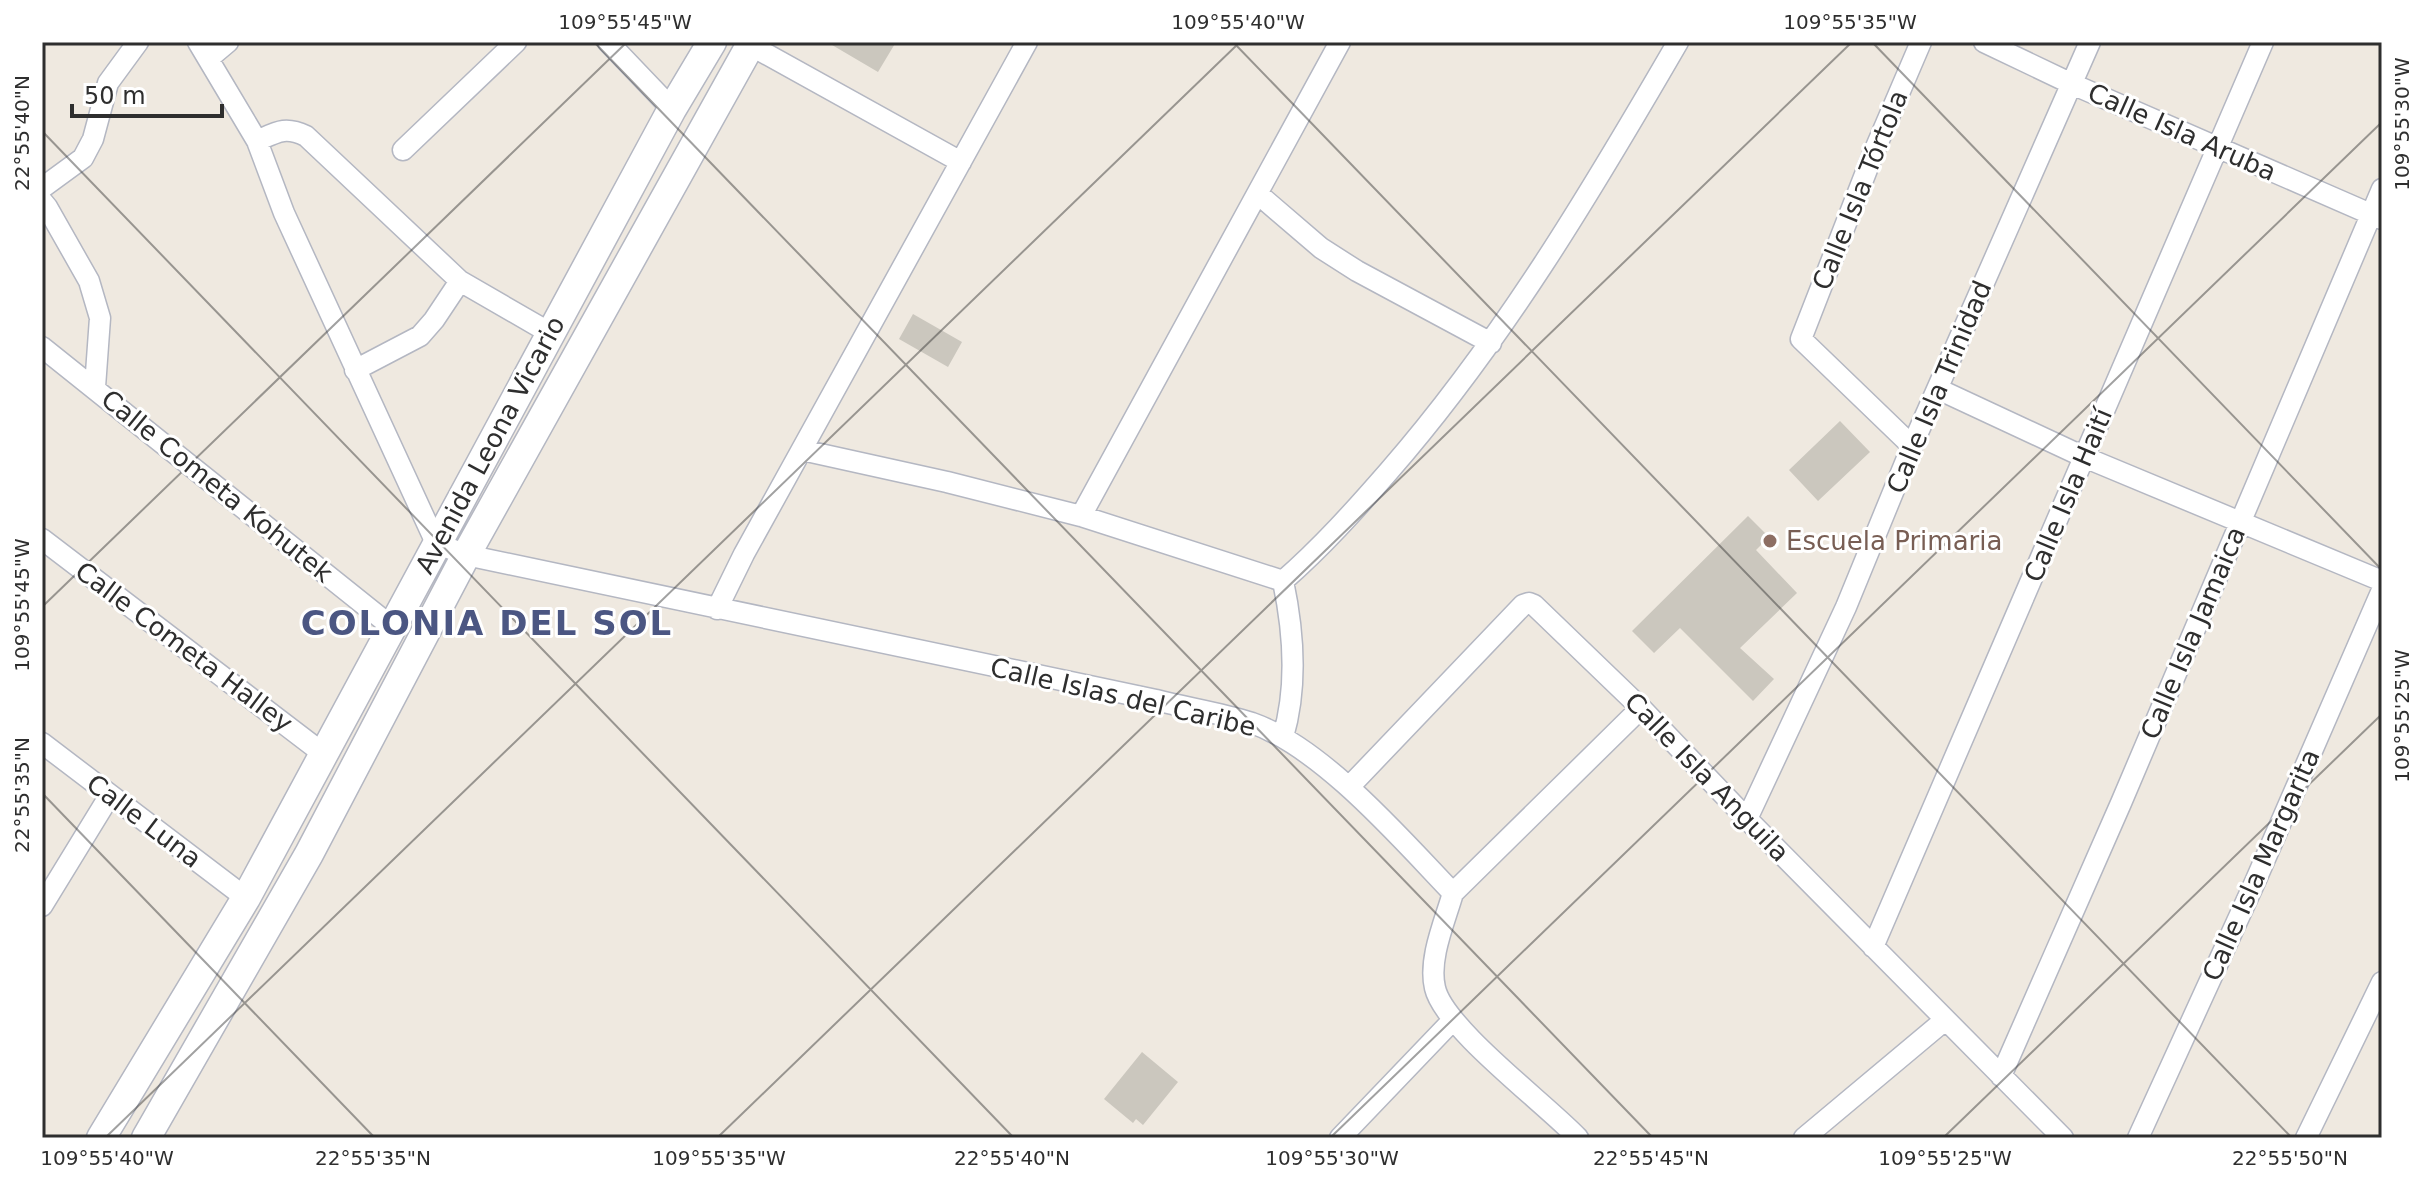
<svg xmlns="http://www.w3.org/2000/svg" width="2424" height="1180" font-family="'DejaVu Sans',sans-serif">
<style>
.building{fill:#cbc7be}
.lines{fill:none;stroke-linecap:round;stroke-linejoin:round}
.street-casing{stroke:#b4b7c2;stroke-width:23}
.secondary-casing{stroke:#b4b7c2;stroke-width:31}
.street{stroke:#fff;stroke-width:20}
.secondary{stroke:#fff;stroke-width:28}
.ticks{fill:none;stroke:#2e2e2e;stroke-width:2;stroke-opacity:0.45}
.education-dot{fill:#8d6e63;stroke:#fff;stroke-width:3}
.labels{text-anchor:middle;stroke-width:6;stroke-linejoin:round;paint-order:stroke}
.street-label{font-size:26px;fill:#2e2e2e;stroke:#fff}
.education-label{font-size:26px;fill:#785e54;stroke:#fff;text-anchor:start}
.district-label{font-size:34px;font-weight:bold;letter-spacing:2px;fill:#4b5682;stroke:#fff}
.neatline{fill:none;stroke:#2e2e2e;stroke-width:3}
.ticks-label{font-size:20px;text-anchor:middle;fill:#2e2e2e}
</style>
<rect width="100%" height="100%" fill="#efe9e0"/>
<path class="building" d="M827 42H896L878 72Z
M913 314 962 342 948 367 899 339Z
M1840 421 1870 452 1818 501 1789 470Z
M1748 516 1769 537 1756 550 1797 593 1740 648 1774 679 1753 701 1680 628 1654 653 1632 631Z
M1142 1052 1178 1082 1143 1125 1136 1119 1133 1123 1104 1099Z"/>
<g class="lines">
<defs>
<path id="street" d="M198 42 257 141
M608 42 672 109
M1984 42 2072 84 2382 219
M750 45 961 162
M209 58 228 42
M403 150 516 42
M42 188 83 158 93 139 108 83 138 42
M1258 194 1321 248 1357 271 1491 343
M42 201 47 207 89 281 100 318 95 387
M550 333 460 281 306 136C285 126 277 132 257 141L284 213 436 543 466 555 1156 700C1187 708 1221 713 1252 723 1323 748 1401 839 1453 893 1445 921 1428 959 1435 988 1444 1028 1546 1104 1578 1138
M42 347 392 627
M355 370 420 336 434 320 460 281
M1938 389 2084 457 2382 581
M1912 446 1801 339 1873 154 1921 42
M802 450 947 482 1081 516 1283 581
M1081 516 1340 42
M42 539 325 755
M1283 581C1322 547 1355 510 1389 471 1503 340 1591 192 1678 42
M717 609 744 554 1027 42
M1283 737C1298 686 1294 633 1283 581
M42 743 246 898
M1349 787 1523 605 1529 603 1534 605 1641 708 1747 819 2063 1138
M1747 819 1846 607 1912 446 2090 42
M1453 893 1641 708
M42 906 110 795
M1873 947 2263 42
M2001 1076 2121 803 2382 189
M1340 1138 1452 1021
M1804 1138 1945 1020
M2138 1138 2255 882 2382 590
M2306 1138 2382 982"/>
<path id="secondary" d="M101 1138 246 898 672 109 712 42
M146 1138 309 854 466 555 752 42"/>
</defs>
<use href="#street" class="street-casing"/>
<use href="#secondary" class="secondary-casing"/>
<use href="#street" class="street"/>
<use href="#secondary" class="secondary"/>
</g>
<path class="ticks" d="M594 42 1653 1138M1233 42 2292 1138M1872 42 2382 570M42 131 1014 1138M42 607 627 42M42 793 375 1138M105 1138 1240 42M717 1138 1852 42M1330 1138 2382 122M1943 1138 2382 714"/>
<circle class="education-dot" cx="1770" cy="541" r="8"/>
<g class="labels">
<g class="street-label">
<text transform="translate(2182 132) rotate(24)" y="9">Calle Isla Aruba</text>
<text transform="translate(1860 190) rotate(-68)" y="9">Calle Isla Tórtola</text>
<text transform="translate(1939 387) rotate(-67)" y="9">Calle Isla Trinidad</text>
<text transform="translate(490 445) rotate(-62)" y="9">Avenida Leona Vicario</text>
<text transform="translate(217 486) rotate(39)" y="9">Calle Cometa Kohutek</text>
<text transform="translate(2068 495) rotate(-67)" y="9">Calle Isla Haití</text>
<text transform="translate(2193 633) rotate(-67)" y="9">Calle Isla Jamaica</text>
<text transform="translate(184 647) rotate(37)" y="9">Calle Cometa Halley</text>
<text transform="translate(1123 697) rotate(13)" y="9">Calle Islas del Caribe</text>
<text transform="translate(1707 777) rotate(46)" y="9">Calle Isla Anguila</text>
<text transform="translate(144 821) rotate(37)" y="9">Calle Luna</text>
<text transform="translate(2261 865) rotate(-66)" y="9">Calle Isla Margarita</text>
</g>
<g class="education-label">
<text x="1786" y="550">Escuela Primaria</text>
</g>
<g class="district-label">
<text x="487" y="635">COLONIA DEL SOL</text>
</g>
</g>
<rect width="2424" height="1180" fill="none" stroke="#ffffff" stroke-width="88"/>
<path d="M72 104v12h150v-12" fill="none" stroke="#2e2e2e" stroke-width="4"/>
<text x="84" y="104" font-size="24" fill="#2e2e2e" stroke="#ffffff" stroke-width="6" paint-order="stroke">50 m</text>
<rect x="44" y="44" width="2336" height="1092" class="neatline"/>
<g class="ticks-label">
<text x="625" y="29">109°55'45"W</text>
<text x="1238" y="29">109°55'40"W</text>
<text x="1850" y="29">109°55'35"W</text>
<text transform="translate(2402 124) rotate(-90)" y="7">109°55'30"W</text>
<text transform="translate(22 133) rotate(-90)" y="7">22°55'40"N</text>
<text transform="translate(22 605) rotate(-90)" y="7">109°55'45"W</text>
<text transform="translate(2402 716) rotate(-90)" y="7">109°55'25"W</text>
<text transform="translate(22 795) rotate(-90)" y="7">22°55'35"N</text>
<text x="107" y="1165">109°55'40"W</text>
<text x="373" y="1165">22°55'35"N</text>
<text x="719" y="1165">109°55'35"W</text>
<text x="1012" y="1165">22°55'40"N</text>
<text x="1332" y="1165">109°55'30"W</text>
<text x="1651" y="1165">22°55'45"N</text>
<text x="1945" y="1165">109°55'25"W</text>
<text x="2290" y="1165">22°55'50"N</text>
</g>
</svg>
